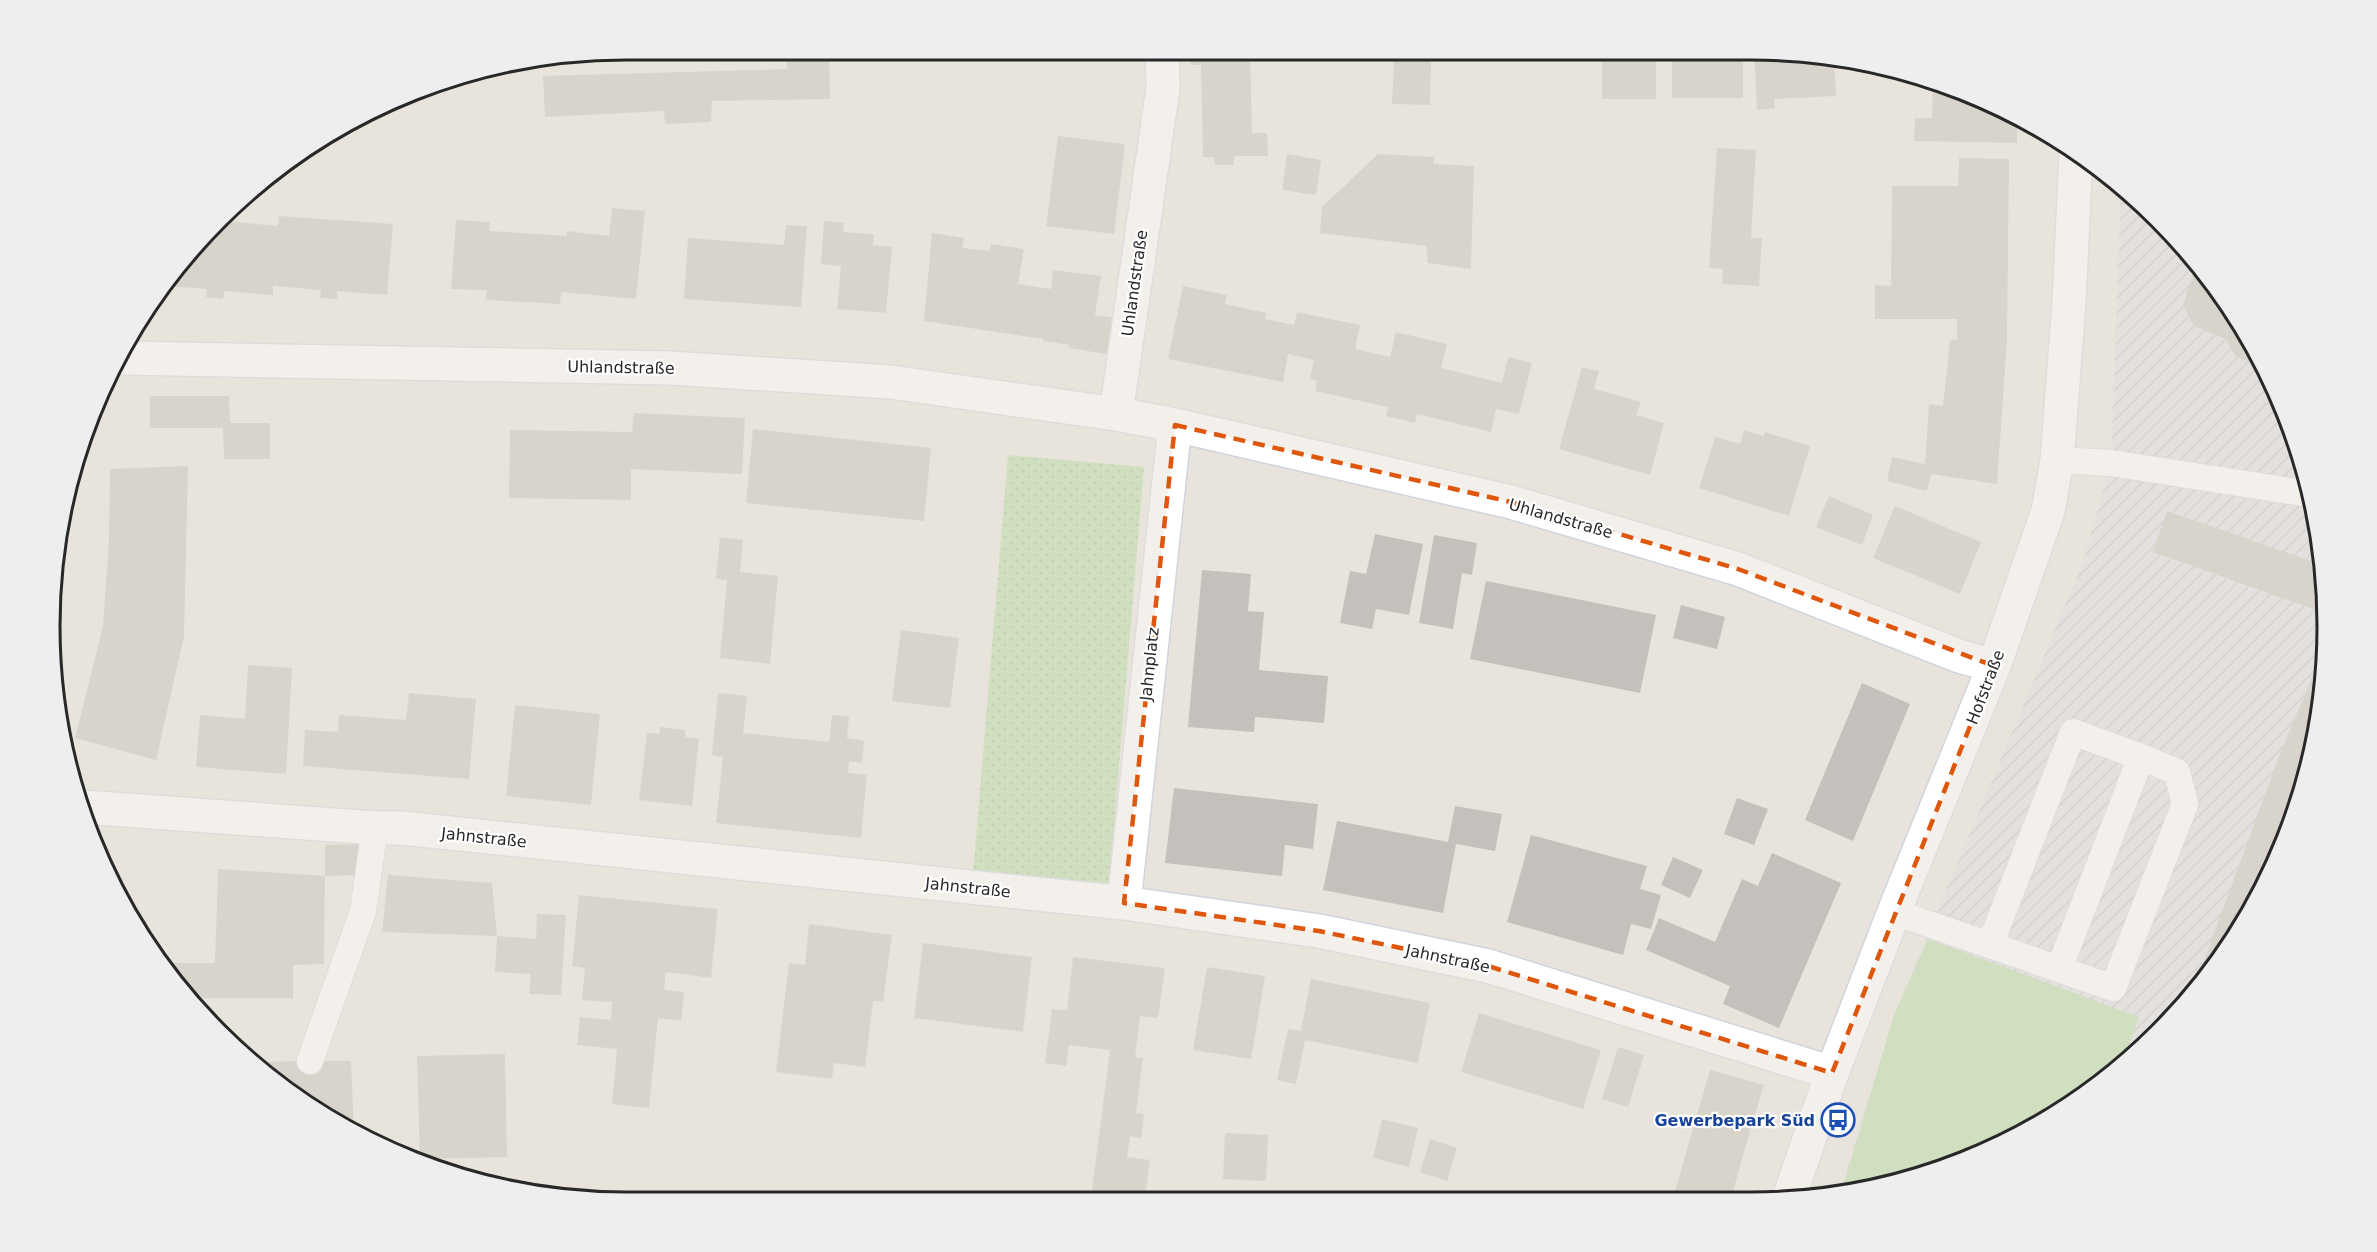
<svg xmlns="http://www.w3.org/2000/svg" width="2377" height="1252" font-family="'DejaVu Sans',sans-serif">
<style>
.industrial{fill:url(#industrial-furrows)}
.grass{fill:#afd99e}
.park{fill:url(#park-dots)}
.building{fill:#c4c0bb}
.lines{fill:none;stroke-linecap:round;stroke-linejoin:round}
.lane-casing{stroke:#d1d3df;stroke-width:28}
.street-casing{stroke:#d1d3df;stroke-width:36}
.lane{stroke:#fff;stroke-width:26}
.street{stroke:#fff;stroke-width:33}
.marked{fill:none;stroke:#de570d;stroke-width:4.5;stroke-dasharray:12 8;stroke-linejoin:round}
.labels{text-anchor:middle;stroke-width:4.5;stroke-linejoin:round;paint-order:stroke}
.street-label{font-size:16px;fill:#282828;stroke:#fff}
.transit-label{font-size:16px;font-weight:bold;fill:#164399;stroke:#fff;text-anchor:end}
.rim{fill:none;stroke:#282828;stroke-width:3}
</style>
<defs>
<pattern id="industrial-furrows" width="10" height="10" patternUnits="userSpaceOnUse" patternTransform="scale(1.5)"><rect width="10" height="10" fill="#dddbe2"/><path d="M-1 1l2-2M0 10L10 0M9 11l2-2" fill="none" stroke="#bebcc2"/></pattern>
<pattern id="park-dots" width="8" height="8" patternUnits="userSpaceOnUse" patternTransform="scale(1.5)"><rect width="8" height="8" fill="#afd99e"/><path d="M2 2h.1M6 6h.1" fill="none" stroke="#97ba88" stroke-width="1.8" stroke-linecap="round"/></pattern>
</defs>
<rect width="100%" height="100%" fill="#e9e4db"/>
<path class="industrial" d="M2121 187 2185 246 2250 338 2297 441 2323 551 2326 664 2308 776 2268 881 2185 1006 2102 1084 1971 1159 1839 1194 1894 1015 2082 565 2111 463Z"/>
<path class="grass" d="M1928 939 2139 1017 2122 1064 2102 1084 1971 1159 1841 1194 1894 1015Z"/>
<path class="park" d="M1008 455 1144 467 1109 885 973 874Z"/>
<path class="building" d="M786 50H829L830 99 712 101 711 122 665 124 664 111 545 117 543 76 787 69Z
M868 50H900V52L868 54Z
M1191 50H1250L1252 133H1267L1268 156H1234V165H1215L1214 157H1203L1201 65H1191Z
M1754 51H1788L1834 58 1836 96 1774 99 1775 108 1757 110Z
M1672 55H1743V98H1672Z
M1656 59V99H1602V60Z
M1394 60 1431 61 1430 105 1392 104Z
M1933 82 2006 109 2017 116V143L1914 141 1915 118H1932Z
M1058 136 1125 144 1114 234 1046 226Z
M1717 148 1756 150 1751 238H1762L1759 286 1722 284 1723 269 1709 268Z
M1287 154 1321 160 1316 195 1282 190Z
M1378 154 1435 157 1433 164 1474 166 1471 269 1428 263 1426 246 1320 233 1322 207Z
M1959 158 2009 159 2007 340 1997 484 1931 474 1927 491 1887 481 1892 457 1925 464 1929 404 1943 406 1950 341 1957 339V319H1875V285L1891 286 1892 186H1958Z
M612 208 645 211 636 299 561 292 560 304 522 302 486 300 487 290 451 289 456 220 490 222 489 231 567 236V231L609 236Z
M279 216 393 224 387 295 337 291V299L320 298 321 290 273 286V295L224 291 223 299 206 297 207 289 165 286 226 221 278 226Z
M824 221 844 223 843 232 874 234 873 245 892 247 886 313 837 309 841 266 821 264Z
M786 225 807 226 801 307 684 299 688 238 784 245Z
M932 233 964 238 962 248 989 251 991 244 1024 249 1018 284 1051 289 1053 270 1101 276 1095 315 1118 318 1112 355 1069 348 1070 345 1043 341V339L924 321Z
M2197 263 2250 338 2263 366 2236 357 2226 339 2194 326 2183 305Z
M1183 286 1227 295 1225 304 1266 313 1265 319 1294 325 1297 312 1360 325 1355 349 1390 357 1396 332 1447 344 1441 368 1502 383 1508 357 1532 363 1519 414 1496 409 1491 432 1417 414 1415 423 1386 416 1388 407 1315 391 1317 381 1310 379 1314 360 1288 354 1283 382 1168 359Z
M1582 367 1599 371 1594 389 1641 402 1636 415 1664 423 1650 475 1559 449Z
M150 396H229L230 423H270V459H224L223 428H150Z
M634 413 745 418 742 474 631 469V500L509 498 510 430 632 432Z
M753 429 931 448 924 521 746 503Z
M1744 430 1764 436 1765 432 1810 446 1789 516 1699 488 1715 437 1740 444Z
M188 466 184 636 156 760 75 738 103 626 109 539 110 469Z
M1829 496 1873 515 1862 545 1816 527Z
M1895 506 1981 542 1960 594 1873 558Z
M2167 511 2323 565 2324 586 2316 610 2153 552Z
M1375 534 1423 544 1409 615 1376 609 1372 629 1340 623 1350 571 1366 574Z
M1434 535 1477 543 1472 575 1462 573 1453 629 1419 623Z
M720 537 743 540 740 572 778 576 770 664 720 658 727 580 716 579Z
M1202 570 1251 574 1248 611 1264 612 1259 670 1328 676 1324 723 1255 717 1254 732 1188 727Z
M1486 581 1656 615 1640 693 1470 659Z
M1681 605 1725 617 1717 649 1673 638Z
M901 630 959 638 950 708 892 701Z
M2321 656 2326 658V664L2308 776 2268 881 2190 999 2280 754Z
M248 665 292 668 286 774 196 767 200 715 245 719Z
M1862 683 1910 704 1853 841 1805 820Z
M409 693 476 699 469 779 303 766 305 730 338 732 339 715 406 720Z
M718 693 747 696 743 733 829 742 832 715 849 716 847 738 864 741 862 763 849 761 848 773 867 775 861 838 716 823 723 757 712 755Z
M515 705 600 714 591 805 506 796Z
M660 727 686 730 685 737 699 739 692 806 639 800 647 733 659 734Z
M1174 788 1318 804 1313 849 1285 845 1282 876 1165 863Z
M1737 798 1768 809 1754 845 1724 834Z
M1455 806 1502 814 1495 851 1456 844 1443 913 1323 890 1337 821 1448 842Z
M1531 835 1647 866 1640 889 1661 895 1651 929 1631 924 1623 955 1507 922Z
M362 844 361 875 325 876 324 964 293 965V998H187L166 963H215L218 869 325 876V845Z
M1772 853 1841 883 1779 1028 1723 1004 1730 986 1646 950 1659 918 1715 942 1742 879 1758 886Z
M1673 857 1703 870 1690 898 1661 885Z
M388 875 492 883 497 936 536 939 537 914 566 915 561 995 529 994 531 974 495 972 497 936 382 932Z
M579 895 718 909 711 978 666 972 664 990 684 992 681 1021 658 1018 649 1108 612 1104 617 1049 577 1045 580 1017 611 1020 612 1002 582 1000 585 968 572 966Z
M809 924 892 935 883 1002 873 1001 865 1067 834 1063 832 1079 776 1072 789 963 805 965Z
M923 943 1032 957 1023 1032 914 1018Z
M1073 957 1165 968 1158 1018 1140 1016 1135 1057 1143 1058 1136 1113 1144 1114 1141 1138 1130 1136 1127 1157 1150 1160 1145 1197 1092 1190 1110 1050 1069 1045 1066 1066 1045 1063 1052 1009 1067 1010Z
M1207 967 1265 976 1251 1059 1193 1050Z
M1311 979 1430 1003 1418 1063 1305 1040 1296 1084 1277 1080 1288 1029 1301 1031Z
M1479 1013 1601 1050 1583 1109 1461 1072Z
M1618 1047 1644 1055 1628 1107 1602 1099Z
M505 1054 507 1157 420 1159 417 1056Z
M310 1061H351L354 1132 275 1084 252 1062Z
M1710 1070 1764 1085 1753 1121 1731 1198H1673Z
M1382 1119 1418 1128 1409 1167 1373 1158Z
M1225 1133 1268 1135 1266 1181 1223 1179Z
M1430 1139 1457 1148 1447 1181 1420 1172Z"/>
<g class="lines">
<defs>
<path id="lane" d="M2057 460 2111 463 2309 494
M1894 912 2059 969 2141 757 2073 732 1990 945
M2059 969 2113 988 2185 804 2177 772 2141 757
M310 1061 363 911 375 828"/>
<path id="street" d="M123 358 670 368 891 382 1116 414 1175 425 1511 502 1738 569 1959 656 1994 666
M1116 414 1163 88 1162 50
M84 807 375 828H402L1124 903 1319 931 1488 966 1832 1073
M1124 903 1175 425
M1789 1198 1832 1073 1894 912 1994 666 2048 511 2057 460 2069 303 2076 153"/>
</defs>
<use href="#lane" class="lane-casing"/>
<use href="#street" class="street-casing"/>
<use href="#lane" class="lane"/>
<use href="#street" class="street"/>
</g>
<path d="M0 0H2377V1252H0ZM1175 425 1511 502 1738 569 1994 666 1832 1073 1488 966 1319 931 1124 903Z" fill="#e9e4db" fill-opacity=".55" fill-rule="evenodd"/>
<path class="marked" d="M1175 425 1511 502 1738 569 1994 666 1832 1073 1488 966 1319 931 1124 903Z"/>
<defs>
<symbol id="bus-ring" viewBox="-11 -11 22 22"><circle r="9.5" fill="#fff" stroke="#1a4fb4" stroke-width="1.5"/><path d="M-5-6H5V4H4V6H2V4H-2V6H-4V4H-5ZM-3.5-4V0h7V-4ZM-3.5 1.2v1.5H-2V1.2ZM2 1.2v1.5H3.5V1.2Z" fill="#1a4fb4"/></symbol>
</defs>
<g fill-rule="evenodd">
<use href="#bus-ring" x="1819" y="1101" width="38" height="38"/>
</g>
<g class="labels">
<g class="street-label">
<text transform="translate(1134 283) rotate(-82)" y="6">Uhlandstraße</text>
<text transform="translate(621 367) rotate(1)" y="6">Uhlandstraße</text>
<text transform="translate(1561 518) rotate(16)" y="6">Uhlandstraße</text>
<text transform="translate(1149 664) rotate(-84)" y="6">Jahnplatz</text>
<text transform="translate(1985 687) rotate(-69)" y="6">Hofstraße</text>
<text transform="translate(484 837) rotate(6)" y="6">Jahnstraße</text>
<text transform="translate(968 887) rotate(6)" y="6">Jahnstraße</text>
<text transform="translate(1448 958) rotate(12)" y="6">Jahnstraße</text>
</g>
<g class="transit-label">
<text x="1815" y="1126">Gewerbepark Süd</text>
</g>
</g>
<path d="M0 0H2377V1252H0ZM626 60H1751A566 566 0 0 1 2317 626V626A566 566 0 0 1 1751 1192H626A566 566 0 0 1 60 626V626A566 566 0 0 1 626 60Z" fill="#eee" fill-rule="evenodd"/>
<path class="rim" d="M626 60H1751A566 566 0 0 1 2317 626V626A566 566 0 0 1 1751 1192H626A566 566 0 0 1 60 626V626A566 566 0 0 1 626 60Z"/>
</svg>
